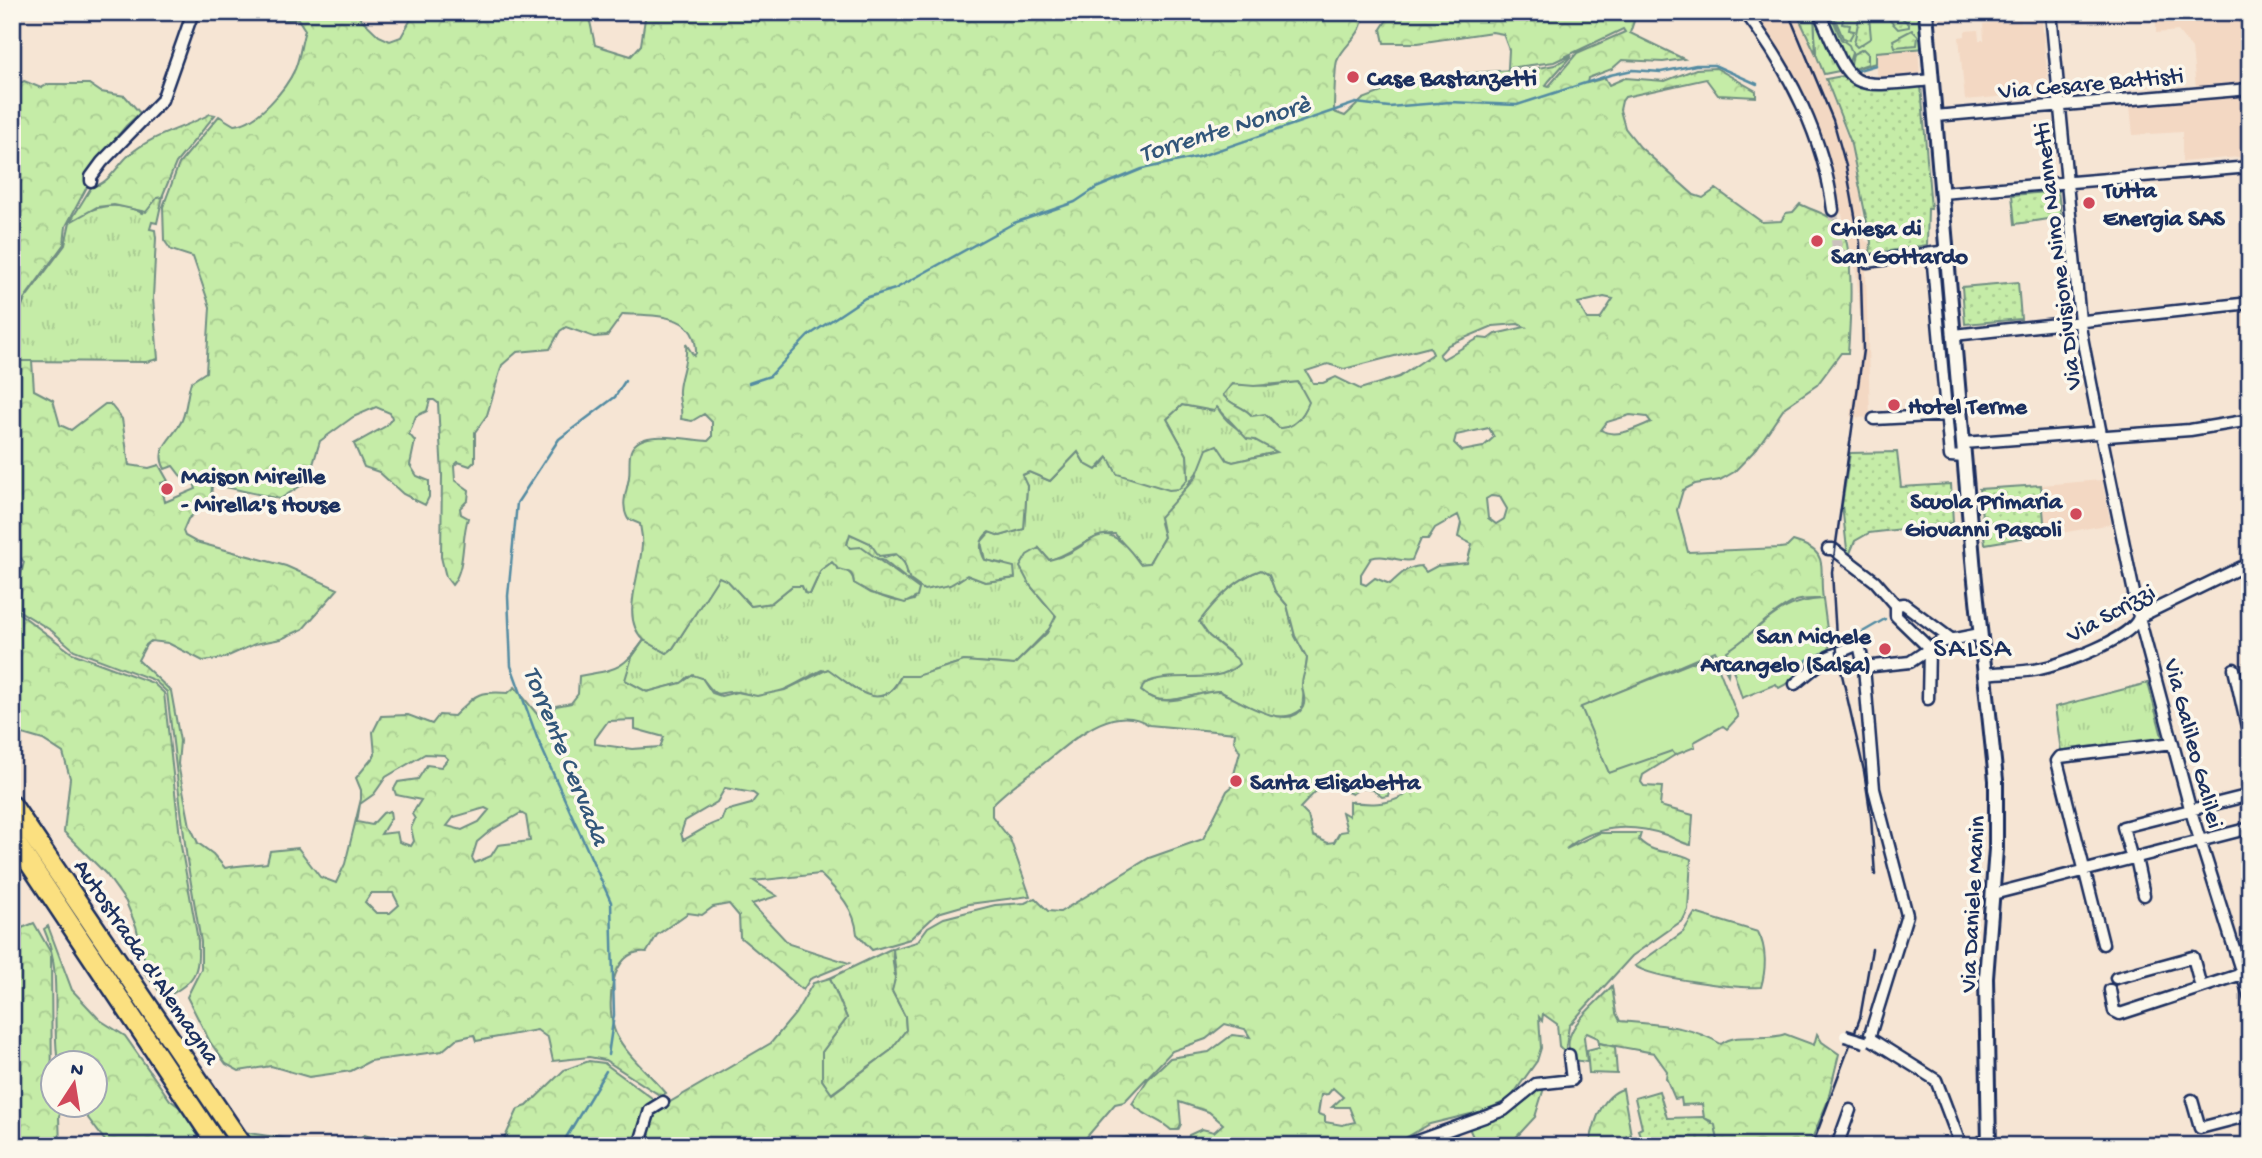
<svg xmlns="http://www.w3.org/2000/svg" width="2262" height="1158" font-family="'Gochi Hand',sans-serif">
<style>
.built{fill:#f3d8c3}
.grass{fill:url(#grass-tufts);stroke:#708e82;stroke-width:2}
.forest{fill:url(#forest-crowns);stroke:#708e82;stroke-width:2;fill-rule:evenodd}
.park{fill:#c5eca7;stroke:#708e82;stroke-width:2}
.garden{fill:url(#garden-dots);stroke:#708e82;stroke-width:2}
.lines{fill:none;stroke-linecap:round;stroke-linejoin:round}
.stream{stroke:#538ba2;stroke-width:2.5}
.street-tunnel{stroke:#cac1bc;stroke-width:10;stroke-dasharray:10 5;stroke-linecap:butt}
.street-casing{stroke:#1b2f5e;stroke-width:15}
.secondary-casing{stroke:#1b2f5e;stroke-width:18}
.highway-casing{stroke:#1b2f5e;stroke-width:23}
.street{stroke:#fbf7ec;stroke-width:10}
.secondary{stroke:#fbf7ec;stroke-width:12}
.highway{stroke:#fbe080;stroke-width:18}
.rail{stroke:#1b2f5e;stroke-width:2.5}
.street-bridge-casing{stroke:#1b2f5e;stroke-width:15;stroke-linecap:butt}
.street-bridge{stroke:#fbf7ec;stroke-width:10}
.poi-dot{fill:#d1495b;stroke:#fbf7ec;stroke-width:2.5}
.labels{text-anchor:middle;stroke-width:7;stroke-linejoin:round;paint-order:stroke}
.poi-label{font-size:24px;font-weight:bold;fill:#1b2f5e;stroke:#fbf7ec;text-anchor:start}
.street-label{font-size:24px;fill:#1b2f5e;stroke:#fbf7ec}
.water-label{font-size:26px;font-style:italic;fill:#32567a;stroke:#fbf7ec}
.quarter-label{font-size:28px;letter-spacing:2px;fill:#1b2f5e;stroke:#fbf7ec}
</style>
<defs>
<pattern id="grass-tufts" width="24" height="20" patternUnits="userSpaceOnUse" patternTransform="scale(1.75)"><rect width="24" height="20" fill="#c5eca7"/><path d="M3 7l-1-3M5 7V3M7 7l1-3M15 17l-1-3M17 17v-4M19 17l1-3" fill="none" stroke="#a9cb92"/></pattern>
<pattern id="forest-crowns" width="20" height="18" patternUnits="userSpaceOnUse" patternTransform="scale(1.75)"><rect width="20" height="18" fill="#c5eca7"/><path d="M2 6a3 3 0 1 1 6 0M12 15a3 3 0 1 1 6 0" fill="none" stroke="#a9cb92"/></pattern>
<pattern id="garden-dots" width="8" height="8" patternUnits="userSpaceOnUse" patternTransform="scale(1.75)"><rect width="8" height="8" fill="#c5eca7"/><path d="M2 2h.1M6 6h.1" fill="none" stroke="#a9cb92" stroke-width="1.8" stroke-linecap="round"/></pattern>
</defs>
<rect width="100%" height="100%" fill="#f6e5d4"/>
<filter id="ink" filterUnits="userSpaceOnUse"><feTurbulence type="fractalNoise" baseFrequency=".0143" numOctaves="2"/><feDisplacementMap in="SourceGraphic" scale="14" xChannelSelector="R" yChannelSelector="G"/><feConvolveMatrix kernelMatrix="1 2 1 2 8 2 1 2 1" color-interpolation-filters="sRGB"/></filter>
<g filter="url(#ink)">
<path class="built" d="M1749 12H1812L1814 16 1816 54 1851 147 1860 193 1865 241 1871 243 1866 271 1870 418 1851 417 1860 354V313L1856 272 1842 214 1836 213 1820 145Z
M2179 12H2250V84L2196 88 2192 49 2178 31 2156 33V14Z
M2021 20V23L2042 21 2049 92 1965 100 1959 37 1965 36V31L1978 30 1979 40H1984L1983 24Z
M1918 48 1920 75 1878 79 1875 52Z
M2250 94V156L2182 162V132L2133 135 2130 105Z
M2102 480 2111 524 2045 536 2041 485Z"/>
<path class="grass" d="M1814 16 1839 71 1824 74 1816 54Z
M163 196 157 223 152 222 150 229 155 230 156 238 153 298 158 359 146 362 12 361 15 321 25 299 65 245 70 222C92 206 117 200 142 213L157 198Z
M1296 382 1300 384 1310 402C1304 415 1294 429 1279 428L1270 418 1252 416C1244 406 1231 406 1222 394L1233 384 1270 386Z
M1182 405 1210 410 1217 406C1229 433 1263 438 1277 452L1233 462 1227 460 1197 472 1160 523 1164 537 1149 563 1140 564 1115 534C1090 533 1072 555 1049 560L1039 548 1029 584 1056 616 1055 623 1014 665 964 661 917 676H901C876 724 850 675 822 670 801 680 780 697 755 696 749 696 744 692 738 692 713 690 722 704 702 678L688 677 682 683 647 692 624 680 632 657 644 640 667 653 673 648 719 576 728 581 751 606 771 603 792 586H802L805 593 810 594 821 570 832 562C841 569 853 570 854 583 871 591 895 607 914 600L919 589 884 561 850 548 847 545 850 533 870 543 885 558 896 554 908 567 907 574 958 581 967 575 985 582 1011 579 1004 564 985 560 981 542 990 532 1000 536 1024 529 1027 486 1021 476 1029 472 1050 481 1078 452 1085 464 1100 468 1108 457 1188 479 1187 455 1167 419Z
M1261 570 1269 575 1275 591 1287 605 1295 636 1307 658 1302 709C1278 730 1243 702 1219 691 1193 692 1164 711 1141 691L1143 684 1158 678 1210 675 1231 653 1209 636 1199 622C1213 602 1236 578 1261 570Z
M2148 683 2163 740 2061 752 2055 707Z
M895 947C888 961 900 976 892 991L905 1016 906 1030 890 1051 831 1094 822 1080V1052L847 1018 830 978Z"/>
<path class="forest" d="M226 12H354L379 36 390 41 401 37 415 12H588L595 45 631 56 641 45 646 12H1363C1365 35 1345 42 1337 61 1335 67 1334 103 1334 112L1345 116 1363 99 1421 77 1538 68 1555 65 1572 55 1549 81 1546 85 1549 86 1577 53 1625 32 1623 29 1554 62 1508 68 1509 50 1503 34 1492 32 1418 43H1384L1381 29 1392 12H1637L1630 33 1684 59 1663 62 1622 60 1612 69 1588 78 1587 83 1605 78 1609 85 1625 78 1665 81 1696 69 1716 68 1756 91V97L1718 95 1706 79 1625 97 1622 101 1620 110 1625 128 1640 147 1694 195 1703 198 1716 189 1762 222 1781 221 1786 213 1793 212 1800 204C1811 210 1831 215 1839 224 1856 244 1850 326 1848 353H1841L1817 385 1785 407 1757 448 1734 472 1720 480 1695 484 1683 490 1677 510 1688 552 1780 548 1787 547 1793 541C1832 552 1818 566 1823 599 1815 599 1804 598 1796 601 1781 607 1730 646 1728 660 1727 665 1729 669 1728 675L1715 651 1581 708 1673 751 1675 755 1643 775 1641 782 1644 786 1662 787 1660 806 1693 815 1691 845C1683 844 1674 838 1666 835 1630 823 1594 825 1566 849L1599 833H1641L1639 840C1656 857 1675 849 1691 859L1688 910 1683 920 1632 956 1582 1011 1569 1026 1565 1053 1559 1046 1557 1024 1543 1014 1542 1021 1539 1017 1541 1048 1537 1061 1509 1100 1483 1111 1430 1124 1391 1146H1186L1189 1135 1202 1129 1214 1132 1223 1124 1209 1112 1179 1102 1181 1124 1178 1130H1171C1160 1119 1147 1118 1132 1104L1148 1079 1170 1058 1209 1052 1232 1035 1250 1037 1245 1029 1225 1024 1206 1039 1172 1051 1124 1102 1115 1104 1079 1146H501L518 1109 527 1106 564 1070 589 1061 604 1063 663 1106 771 1043 795 1014 813 983 830 978 847 1018 822 1052V1080L832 1094 890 1051 906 1030 905 1016 892 991 896 975 893 949 917 942 928 927 944 918 995 905 1025 903 1035 898 1048 911 1060 912 1149 858 1203 839 1227 791 1240 780 1234 774 1240 752 1234 741 1235 733 1149 725C1111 699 1067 746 1039 767 1023 779 1007 789 992 805V816L1010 839 1030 896 969 904 938 913 910 939 872 950 857 934C855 908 838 892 820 874L754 881 777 896 752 904 789 944 849 963 810 979 803 990 740 937 739 916 729 904 713 907 702 915 688 913 657 935 647 952C609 947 605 1010 616 1034 626 1055 651 1075 666 1093L661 1096 605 1060 589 1057 553 1061 548 1038 537 1030 476 1041 474 1035 456 1039 442 1051 370 1061 351 1071 309 1077 271 1066 239 1071 226 1064 210 1042 187 997 201 969V942L187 860 167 692 154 680 74 650 52 631 18 610 15 598 24 562 12 548V361H32L34 390 53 400 60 425 71 430 105 404H110L122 419 129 465 149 468 159 465 168 481 161 483 165 502 196 489 194 483H186L173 466 165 469C153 448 174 438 182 420 187 408 187 394 191 382L206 372 210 307 193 257 171 250 164 240 163 207 179 164 219 116 234 125C257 124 286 89 295 69 300 57 301 43 305 30L298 19 286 20ZM1604 297 1613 299 1600 319H1587L1578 303ZM623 314C655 316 697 312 696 353L694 356 686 344C688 362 680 374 679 390 678 401 683 408 681 419L692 421 704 414 712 422V437L708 441C690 441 634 425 630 455 629 462 630 470 629 477 627 492 620 504 628 519L640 524 642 537C645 567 617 617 644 640 621 672 615 669 579 676L578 694 571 703 556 706 541 719 515 687 508 693C476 691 477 694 454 716L439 715 432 724 408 715 381 716 373 732 375 755 356 778 361 790V799L345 864 336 883 320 877 298 848 270 851 267 863C254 865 239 865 225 868L213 854 198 843 190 826 178 764 180 741 171 691 138 660 146 645 151 641 168 643 203 661 224 658 255 644 281 639 303 629 338 589 286 566 196 542 185 536 183 531 188 519 211 500 212 484 280 499 308 481 320 441 353 417 376 407 390 413 392 418 386 426 354 444 364 467 379 472 403 494 425 505 429 497V481L417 476 410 465 415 441 409 434 416 416 427 411 430 400H434L438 403 442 475 441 557 446 577 452 585C466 568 461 538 468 518L461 514 460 508 468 500 469 490 455 480 454 466 458 462 470 466 475 461V432L487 415 502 365 517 352 550 349 560 331 566 327 594 337 607 336ZM1518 324 1525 327 1495 334 1488 339 1479 338 1443 359 1439 355 1448 345 1493 326ZM1430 347 1433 354 1399 377 1360 389 1336 377 1323 383H1313L1306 371 1328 364 1344 369ZM1298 382 1309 402C1304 415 1294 429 1279 428L1265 414 1252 416C1244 406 1231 406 1223 395L1232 384 1254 386ZM1182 405 1214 411 1217 407 1247 439 1255 440 1277 452 1233 462 1227 460 1217 445 1207 449 1196 477 1160 517 1164 537 1149 563 1140 564C1100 506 1095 551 1049 560L1039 548 1027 555 1020 567 1029 584 1056 616 1047 633 1014 665 964 661 917 676H901C881 718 852 685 828 669L785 690 757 696 737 692 721 696 712 693 702 678 693 675 681 683 647 692 625 680 632 657 644 640 667 653 673 648 719 577 728 581 751 606 771 603 792 586H802L805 593 810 594 821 570 832 562 838 569C848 572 853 571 854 583L871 593 905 603 917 597 919 589 861 547 850 548 847 544 850 534 870 543 879 556 896 554C907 561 905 569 910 580L924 590 950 585 967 575 985 582 1015 578 1014 567 985 560C979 550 979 539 989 532L1000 536 1024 529 1027 486 1022 475 1029 472 1050 481 1078 452 1085 464 1096 470 1108 457 1117 474 1169 490 1179 489 1188 479 1187 455 1167 419ZM1630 415 1647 417 1651 422C1636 428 1616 439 1601 430L1607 422ZM1489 428 1494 437 1483 447 1462 451 1454 443 1456 435ZM1491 496 1500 497 1507 509 1504 519 1496 524 1488 518 1486 499ZM1458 515 1461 523 1458 537 1472 544 1467 563 1437 566 1426 572 1421 566C1406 567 1400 575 1390 584L1375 578 1366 585 1361 583V574L1371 558C1388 553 1398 563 1412 560L1421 539H1428L1435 528ZM1261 570 1269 575 1275 591 1287 605 1295 636 1307 658C1307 668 1302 676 1302 685 1302 693 1307 699 1303 707 1290 734 1236 699 1219 691 1193 692 1164 712 1141 691L1144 684C1171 669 1217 687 1239 664L1237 659 1209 636 1199 622C1214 602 1236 578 1261 570ZM635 720V729L664 737 660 747 632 749 595 744V739L608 721ZM425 754 444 755 448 759 441 767 427 765 418 779 398 782 394 789 396 795 421 800 412 814 415 819 411 828 414 841 411 846 399 842 397 832 381 834 391 818 390 811 383 813 372 825 357 822 360 804 374 794 386 777ZM1331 785 1352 794 1360 788 1373 790 1382 797 1388 796 1389 791 1400 790 1405 795C1390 805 1366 805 1349 801V816L1342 812 1347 831 1340 832 1334 842 1328 843 1313 836 1308 816 1300 808 1315 792ZM725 788 753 793 757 796 751 804 725 811 721 821C710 823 694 835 683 840L681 833 685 821 717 802ZM485 808 489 810 479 822 462 830 447 826 454 817ZM521 813 526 816 530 841 498 845 491 856 475 863 472 858 477 842 490 831ZM371 893H393L399 905 390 913H376L365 902ZM1333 1088 1343 1097 1332 1107H1349L1355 1122 1342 1125 1325 1122V1116L1318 1114 1321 1095 1328 1094Z
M24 81 41 88 49 84H89L101 92 125 96 140 113 126 126 89 170 88 185 66 226 64 244 24 299 12 323V87Z
M210 114 215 115 176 163 162 197 157 198 146 212 114 205 97 207 70 222 92 186C106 187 118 165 128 156 152 134 183 129 210 114Z
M12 552 21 567 12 595Z
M12 608 72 653 153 683 164 693 181 846 198 940C199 975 196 980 165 998L142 970 146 966 136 926 126 902 106 874 64 832 70 778 63 753 43 740 12 731Z
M1695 913 1758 932C1767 948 1766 970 1761 987 1739 989 1651 978 1635 966L1683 932Z
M34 923 51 953 52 1106H63L59 1116 60 1146H12V932Z
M48 926 72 990 100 1020 125 1036 170 1100 186 1112 214 1146H109L79 1106H94V1064L58 1063C51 1018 63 971 44 929Z
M1612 986 1616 1013 1620 1021C1657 1025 1687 1024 1721 1044 1738 1031 1765 1042 1785 1034L1814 1045 1817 1034 1822 1042 1839 1054 1827 1103 1809 1146H1717L1711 1121 1704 1118 1702 1104 1682 1105 1681 1098 1675 1099 1666 1078 1667 1071 1654 1053 1599 1043 1598 1038 1587 1033 1584 1037 1587 1062 1574 1060C1553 1033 1597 1004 1612 986Z
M1534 1088H1544L1535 1117 1511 1143 1477 1146 1469 1128 1508 1108Z
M1623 1089 1631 1135 1627 1136 1634 1146H1589C1594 1125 1600 1096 1623 1089Z
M246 1132C265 1138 283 1133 299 1146H254Z
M364 1135 371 1137 373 1146H347Z
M1101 1137 1110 1142 1128 1137 1131 1146H1093Z"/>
<path class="park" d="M1824 12H1923L1926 48 1876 52V63L1850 70Z
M1823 599 1830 652 1807 661 1801 676 1779 688 1776 684 1742 698 1727 651C1763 629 1774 601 1823 599Z
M1713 654 1738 717 1727 729 1723 726 1694 742 1695 747 1675 755 1672 751 1609 773 1581 707Z"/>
<path class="garden" d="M1796 12H1812L1814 16 1816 54Z
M1824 12H1830L1841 39 1849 45 1852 53 1848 65Z
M1832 12H1839L1843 19 1842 24 1850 25 1849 30 1854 31 1849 40 1843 38Z
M1895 12 1909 24V27L1898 29 1883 13Z
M1862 14 1869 17 1871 38 1857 47 1854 44 1859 18Z
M1912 30 1918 36 1917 45 1895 47 1893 40Z
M1863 49 1868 54V64L1850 70 1853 54Z
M1842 76 1862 88 1921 85 1931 209H1928L1927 245 1870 254 1871 242 1850 140 1826 79Z
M2058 191 2061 217 2015 224 2012 195Z
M2018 282 2021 319 1965 324 1962 287Z
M1897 452 1901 487 1951 484 1953 523 1869 533 1855 541 1848 558 1842 505 1850 453Z
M2041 485 2045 534 1985 544 1979 489Z
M1599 1043 1615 1047 1617 1074 1589 1073 1587 1050 1599 1047Z
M1659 1091 1667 1118 1703 1117 1715 1125 1719 1146H1644L1638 1130 1642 1128 1635 1098Z"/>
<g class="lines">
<path class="stream" d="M1852 72 1876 65
M749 383 770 376 808 336 865 298 895 289 1014 223 1075 202 1096 188 1142 169 1198 157 1356 103 1389 107 1450 102 1517 105 1610 75 1633 70 1661 72 1696 65H1714L1757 84
M1840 645 1885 619
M1807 660 1831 650
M608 1055 614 1015 611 902 538 740 511 666 508 596 517 503 559 439 615 397 625 381
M561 1146 606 1071
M1444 1146 1461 1130"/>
<path class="street-tunnel" d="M1833 210 1837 250 1848 258 1867 262"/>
<defs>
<path id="street" d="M1745 12C1789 69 1824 138 1833 210
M1819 12C1854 92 1844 88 1932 80
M2051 12 2081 332 2101 434 2139 617 2190 808 2250 999
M1935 116 2250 89
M91 181V177L102 162 162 100 193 12
M1942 193 2250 167
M1932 253 1950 456 1964 457
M1867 262 1947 251
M1954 335 2250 303
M1874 419 1950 415
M1963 443 2095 433 2107 436 2190 430 2250 420
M1828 549H1833L1875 581 1896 605
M1864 667 1910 662 1940 642 1980 634
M2234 669 2250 740
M1984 674C2002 672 2021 673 2039 669 2061 665 2133 638 2139 617L2250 563
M1795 684 1828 657 1859 644 1864 667 1874 789 1907 915 1869 1038 1936 1080 1961 1146
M1928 699 1929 648 1896 616V605L1904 604 1951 639
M2136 858 2144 895
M2132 859 2123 827 2250 795
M1993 894 2250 828
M2103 944 2057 761 2060 757 2173 743
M2116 978 2193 957 2201 987
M2110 990 2114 1011 2120 1014 2242 974
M2192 1100 2200 1128 2250 1115
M639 1146 650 1110 663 1102
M1403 1146 1504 1110 1536 1084 1572 1080 1569 1055
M1837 1146 1850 1110
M1975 1146 1989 1137"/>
<path id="secondary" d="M1926 12 1974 571 1996 780V849L1986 978 1989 1146"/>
<path id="highway" d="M12 805 243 1146
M12 837 218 1146"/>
</defs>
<use href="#street" class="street-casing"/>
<use href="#secondary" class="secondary-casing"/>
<use href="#highway" class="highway-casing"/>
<use href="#street" class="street"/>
<use href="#secondary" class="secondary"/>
<use href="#highway" class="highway"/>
<path class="rail" d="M1788 12 1833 120 1846 166 1860 243 1863 350 1832 572 1837 653 1864 771 1871 817 1875 875
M1812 1146 1860 1018 1872 949"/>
<defs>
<path id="street-bridge" d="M1845 1036 1865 1042"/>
</defs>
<use href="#street-bridge" class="street-bridge-casing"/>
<use href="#street-bridge" class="street-bridge"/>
</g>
</g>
<g class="poi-dot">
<circle cx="1353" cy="77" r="7"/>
<circle cx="2089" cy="203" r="7"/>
<circle cx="1817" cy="241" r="7"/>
<circle cx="1894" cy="405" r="7"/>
<circle cx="167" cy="489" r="7"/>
<circle cx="2076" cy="514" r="7"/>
<circle cx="1885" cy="649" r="7"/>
<circle cx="1236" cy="781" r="7"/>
</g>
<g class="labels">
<g class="poi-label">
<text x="1367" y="85">Case Bastanzetti</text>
<text x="2103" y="197">Tutta<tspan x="2103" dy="28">Energia SAS</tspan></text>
<text x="1831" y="235">Chiesa di<tspan x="1831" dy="28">San Gottardo</tspan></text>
<text x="1908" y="413">Hotel Terme</text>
<text x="181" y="483">Maison Mireille<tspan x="181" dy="28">- Mirella's House</tspan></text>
<text x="2062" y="508" text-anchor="end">Scuola Primaria<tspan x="2062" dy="28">Giovanni Pascoli</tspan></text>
<text x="1871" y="643" text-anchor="end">San Michele<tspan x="1871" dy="28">Arcangelo (Salsa)</tspan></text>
<text x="1250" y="789">Santa Elisabetta</text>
</g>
<g class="street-label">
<text transform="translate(2091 82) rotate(-5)" y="8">Via Cesare Battisti</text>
<text transform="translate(2056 256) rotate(-97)" y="8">Via Divisione Nino Nannetti</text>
<text transform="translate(2110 612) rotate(-29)" y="8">Via Scrizzi</text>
<text transform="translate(2195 743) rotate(75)" y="8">Via Galileo Galilei</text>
<text transform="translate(1971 904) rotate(-87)" y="8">Via Daniele Manin</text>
<text transform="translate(148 961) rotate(56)" y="8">Autostrada d'Alemagna</text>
</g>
<g class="water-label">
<text transform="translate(1224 127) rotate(-17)" y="9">Torrente Nonorè</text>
<text transform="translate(568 755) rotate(68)" y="9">Torrente Cervada</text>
</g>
<g class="quarter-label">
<text x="1973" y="656">SALSA</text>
</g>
</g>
<rect width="2262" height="1158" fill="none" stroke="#fbf7ec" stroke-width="42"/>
<rect x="21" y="21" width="2220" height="1116" fill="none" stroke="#1b2f5e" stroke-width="2.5" filter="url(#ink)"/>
<g transform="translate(74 1084) rotate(12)"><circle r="33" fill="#fbf7ec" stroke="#a1a7b3" stroke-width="2"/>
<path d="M0-5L12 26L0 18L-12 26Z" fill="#d1495b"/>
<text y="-10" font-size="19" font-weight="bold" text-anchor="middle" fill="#1b2f5e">N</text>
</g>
</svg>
